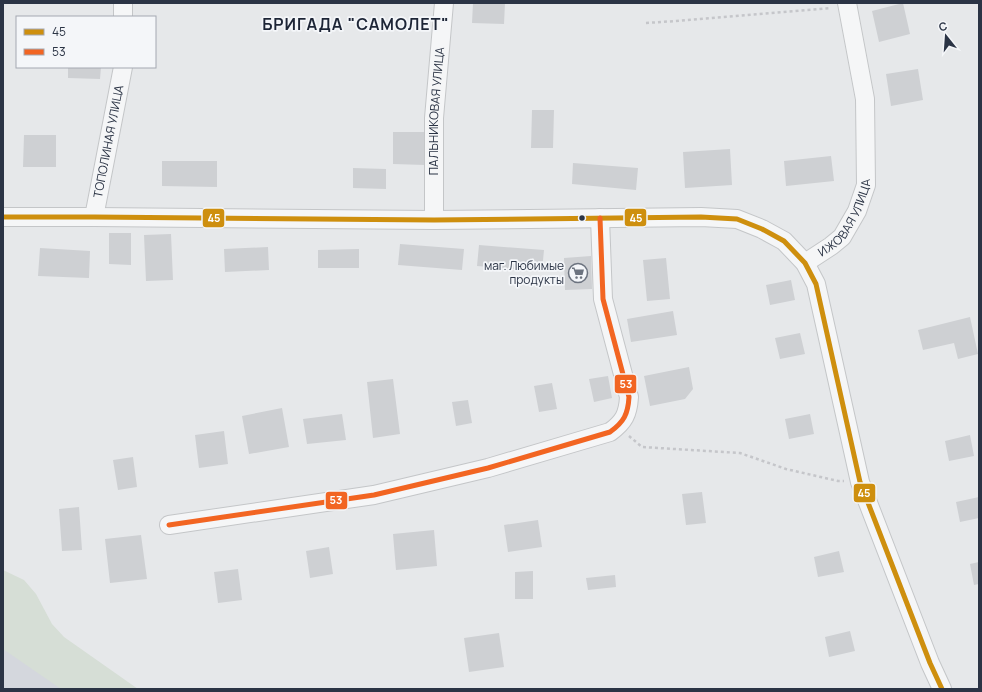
<svg xmlns="http://www.w3.org/2000/svg" width="982" height="692" font-family="Manrope,sans-serif">
<style>
.built{fill:#d4d7dd}
.green{fill:#d6ded6}
.building{fill:#ced0d3}
.lines{fill:none;stroke-linecap:round;stroke-linejoin:round}
.street-casing{stroke:#c4c6c8;stroke-width:20}
.path{stroke:#c5c6ca;stroke-width:2.5;stroke-dasharray:3 3;stroke-linecap:butt}
.street{stroke:#f5f6f7;stroke-width:18}
.bus-1-casing{stroke:#f4f6f9;stroke-width:8}
.bus-2-casing{stroke:#f4f6f9;stroke-width:8}
.bus-1{stroke:#ce8f0e;stroke-width:5}
.bus-2{stroke:#f26522;stroke-width:5}
.bus-dot{fill:#2b3445;stroke:#f4f6f9;stroke-width:1.5}
.labels{text-anchor:middle;stroke-width:3.5;stroke-linejoin:round;paint-order:stroke}
.street-label{font-size:12px;fill:#2b3445;stroke:#f4f6f9}
.poi-label{font-size:12px;fill:#2b3445;stroke:#f4f6f9;text-anchor:end}
.district-label{font-size:16px;font-weight:bold;letter-spacing:1px;fill:#1d2536;stroke:#f4f6f9}
.line-badge{stroke:#f4f6f9;stroke-width:1.5}
.badge-label{font-size:11px;text-anchor:middle;font-weight:bold;fill:#fff}
</style>
<rect width="100%" height="100%" fill="#e6e8ea"/>
<path class="built" d="M3 612 114 689H3Z"/>
<path class="green" d="M3 570 24 580 36 594 52 624 64 637 138 689H61L3 649Z"/>
<path class="building" d="M473 3H505L504 24 472 23Z
M903 3 910 34 879 42 872 11Z
M68 67H101L100 79 68 78Z
M918 69 923 100 891 106 886 74Z
M532 110H554L553 148H531Z
M393 132H425V165L393 164Z
M24 135H56V167H23Z
M730 149 732 185 685 188 683 152Z
M831 156 834 181 786 186 784 161Z
M162 161H217V187L162 186Z
M573 163 638 168 636 190 572 184Z
M353 168 386 169V189L353 188Z
M109 233H131V265L109 264Z
M171 234 173 280 146 281 144 235Z
M400 244 464 249 462 270 398 265Z
M479 245 544 250 542 271 477 266Z
M268 247 269 270 225 272 224 249Z
M40 248 90 251 89 278 38 276Z
M359 249V268H318V250Z
M591 256 592 289 565 290 564 258Z
M666 258 670 299 647 301 643 260Z
M791 280 795 300 770 305 766 285Z
M673 311 677 335 631 342 627 319Z
M970 317 978 354 958 359 954 343 923 350 918 330Z
M800 333 805 354 780 359 775 338Z
M689 367 693 389 685 399 650 406 644 376Z
M608 376 612 398 594 402 589 379Z
M393 379 400 434 373 438 367 382Z
M552 383 557 409 539 412 534 386Z
M468 400 472 423 456 426 452 402Z
M282 408 289 447 249 454 242 416Z
M342 414 346 440 307 444 303 419Z
M810 414 814 434 789 439 785 419Z
M224 431 228 464 199 468 195 435Z
M970 435 974 456 949 461 945 441Z
M133 457 137 487 118 490 113 460Z
M702 492 706 523 686 525 682 494Z
M979 497V518L960 522 956 502Z
M79 507 82 550 62 551 59 509Z
M538 520 542 547 508 552 504 525Z
M434 530 437 566 396 570 393 534Z
M141 535 147 579 110 583 105 539Z
M329 547 333 574 310 578 306 551Z
M839 551 844 572 818 577 814 557Z
M979 562V584L974 585 970 564Z
M238 569 242 600 218 603 214 572Z
M533 571V599H515V572Z
M615 575 616 587 588 590 586 578Z
M850 631 855 651 829 657 825 637Z
M499 633 504 667 469 672 464 638Z"/>
<g class="lines">
<defs>
<g id="street">
<path d="M123 3V17"/>
<path d="M3 217H94L434 220 701 217 737 219 762 229 784 241 805 263 816 284 860 482 930 663 942 689"/>
<path id="s1" d="M94 217 123 67"/>
<path id="s2" d="M434 220V118L444 3"/>
<path id="s3" d="M805 263 831 246 842 237 857 211 866 185 865 99 847 3"/>
<path d="M169 525 374 495 488 468 610 432C624 422 628 414 629 397L603 299 600 218"/>
</g>
</defs>
<use href="#street" class="street-casing"/>
<path class="path" d="M646 23 676 21 831 8
M629 436 642 447 740 453 786 469 838 481H844"/>
<use href="#street" class="street"/>
<defs>
<path id="bus-1" d="M3 217H94L434 220 701 217 737 219 762 229 784 241 805 263 816 284 860 482 930 663 942 689"/>
<path id="bus-2" d="M169 525 374 495 488 468 610 432C624 422 628 414 629 397L603 299 600 218"/>
</defs>
<use href="#bus-1" class="bus-1-casing"/>
<use href="#bus-2" class="bus-2-casing"/>
<use href="#bus-1" class="bus-1"/>
<use href="#bus-2" class="bus-2"/>
</g>
<defs>
<symbol id="supermarket-ring" viewBox="-11 -11 22 22"><circle r="9.5" fill="#f4f6f9" stroke="#6c737f" stroke-width="1.5"/><path d="M-6-5.5h2.5l.6 2H6L4.5 2H-2.5L-4.4-4H-6ZM-1.5 3.2a1.3 1.3 0 1 0 .1 0ZM3 3.2a1.3 1.3 0 1 0 .1 0Z" fill="#6c737f"/></symbol>
</defs>
<g fill-rule="evenodd">
<use href="#supermarket-ring" x="567" y="262" width="22" height="22"/>
</g>
<circle class="bus-dot" cx="582" cy="218" r="3.5"/>
<g class="labels">
<g class="street-label">
<text dy="4" stroke="none"><textPath href="#s2" startOffset="109">ПАЛЬНИКОВАЯ УЛИЦА</textPath></text>
<text dy="4" stroke="none"><textPath href="#s1" startOffset="77">ТОПОЛИНАЯ УЛИЦА</textPath></text>
<text dy="4" stroke="none"><textPath href="#s3" startOffset="63">ИЖОВАЯ УЛИЦА</textPath></text>
</g>
<g class="poi-label">
<text x="564" y="270">маг. Любимые<tspan x="564" dy="14">продукты</tspan></text>
</g>
<g class="district-label">
<text x="356" y="30">БРИГАДА "САМОЛЕТ"</text>
</g>
</g>
<g class="line-badge">
<rect x="624" y="208" width="23" height="19" rx="4" fill="#ce8f0e"/>
<rect x="202" y="208" width="23" height="20" rx="4" fill="#ce8f0e"/>
<rect x="614" y="374" width="23" height="20" rx="4" fill="#f26522"/>
<rect x="853" y="483" width="23" height="20" rx="4" fill="#ce8f0e"/>
<rect x="325" y="491" width="23" height="19" rx="4" fill="#f26522"/>
</g>
<g class="badge-label">
<text x="636" y="222">45</text>
<text x="214" y="222">45</text>
<text x="626" y="388">53</text>
<text x="864" y="497">45</text>
<text x="336" y="504">53</text>
</g>
<rect width="982" height="692" fill="none" stroke="#2b3445" stroke-width="8"/>
<rect x="16" y="16" width="140" height="52" fill="#f4f6f9" stroke="#a4a8b1"/>
<rect x="24" y="29" width="20" height="6" fill="#ce8f0e" stroke="#a4a8b1"/>
<text x="52" y="36" font-size="12" fill="#2b3445">45</text>
<rect x="24" y="49" width="20" height="6" fill="#f26522" stroke="#a4a8b1"/>
<text x="52" y="56" font-size="12" fill="#2b3445">53</text>
<g transform="translate(946 36) rotate(343)" stroke="#f4f6f9" stroke-width="3" paint-order="stroke">
<path d="M0-3L7 15L0 10L-7 15Z" fill="#2b3445"/>
<text y="-6" font-size="11" font-weight="bold" text-anchor="middle" fill="#2b3445">С</text>
</g>
</svg>
